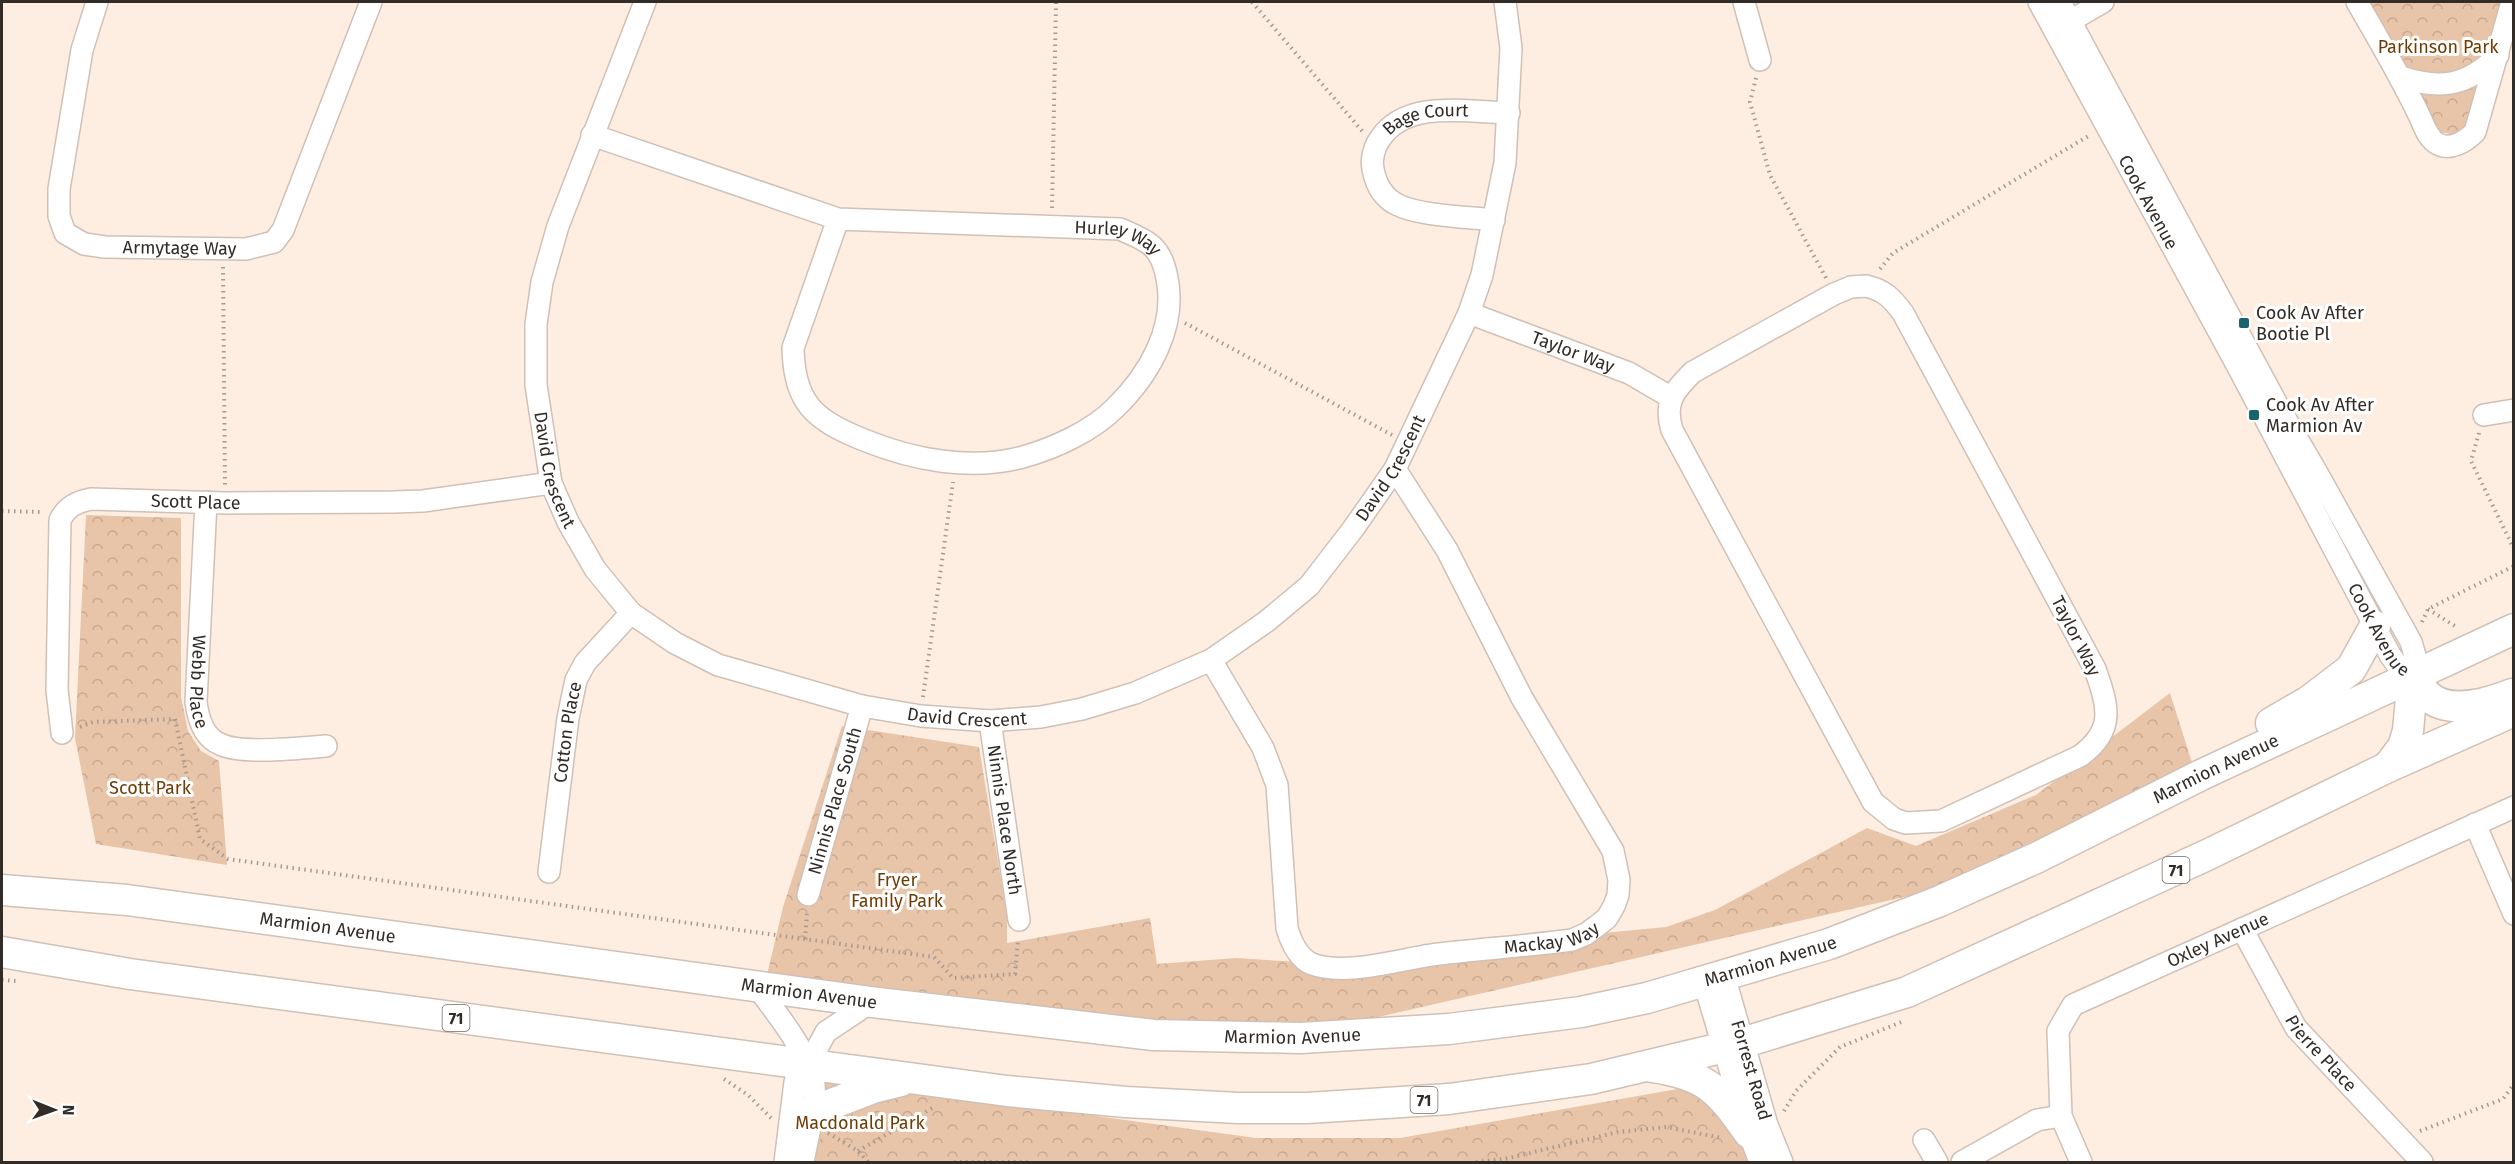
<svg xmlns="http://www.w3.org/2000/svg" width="2515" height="1164" font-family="'Fira Sans',sans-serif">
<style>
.forest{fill:url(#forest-crowns)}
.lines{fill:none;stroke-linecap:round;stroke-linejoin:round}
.minor-casing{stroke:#d0c0b5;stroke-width:24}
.highway-casing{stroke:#d0c0b5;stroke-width:33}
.path{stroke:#a69b92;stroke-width:4;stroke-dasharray:1.5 4.5;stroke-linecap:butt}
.minor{stroke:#fff;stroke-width:21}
.highway{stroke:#fff;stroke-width:30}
.poi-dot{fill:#18646e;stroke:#fff;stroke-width:2}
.labels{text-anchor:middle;stroke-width:6;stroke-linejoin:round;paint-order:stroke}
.shield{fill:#fff;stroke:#706b68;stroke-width:1.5}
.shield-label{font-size:16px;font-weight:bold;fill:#322c28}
.park-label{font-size:18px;fill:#713c04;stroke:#fff}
.street-label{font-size:18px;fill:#322c28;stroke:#fff}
.poi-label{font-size:18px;fill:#322c28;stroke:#fff;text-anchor:start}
</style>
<defs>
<pattern id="forest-crowns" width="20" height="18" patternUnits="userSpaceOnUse" patternTransform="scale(1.5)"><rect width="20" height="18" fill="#e8c4a8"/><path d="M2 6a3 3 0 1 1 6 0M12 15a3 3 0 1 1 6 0" fill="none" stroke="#c7a991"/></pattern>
</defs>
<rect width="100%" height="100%" fill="#feeee2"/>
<path class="forest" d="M2361 2H2505L2481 63 2469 138 2440 132 2401 77Z
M86 515 181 518V697L188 731 201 751 219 761 227 865 96 844 75 738Z
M2170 693 2194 769 1917 894 1286 1038 766 979 783 907 842 726 979 747 1007 916V943L1150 918 1157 964 1236 958 1298 962 1666 927 1715 910 1867 828 1916 846 2036 795Z
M819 1078 1256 1138H1400L1723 1081 1760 1162H815L819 1129Z"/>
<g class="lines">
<defs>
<g id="minor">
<path id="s1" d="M97 2 82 50 59 189V216L65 233 84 244 105 247 246 249 274 242 283 230 371 2"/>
<path id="s2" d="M645 2 558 226 542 282 536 324V385L551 483 568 522 595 569 631 613 675 643 718 665 862 706 921 716 990 721 1041 717 1082 709 1135 693 1211 660 1267 621 1309 586 1353 529 1395 469 1469 313 1482 275 1505 163 1511 48 1505 2"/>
<path d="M1744 2 1760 60"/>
<path id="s3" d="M2039 2 2237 365 2390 655 2398 666 2413 676 2416 659 2411 642 2316 471 2278 406 2060 2"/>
<path d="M2357 2C2379 40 2401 77 2420 117 2424 126 2428 139 2438 144 2451 151 2466 141 2475 132L2512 2"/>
<path d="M2060 27 2103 2"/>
<path d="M2401 77C2441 90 2468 86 2498 55"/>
<path id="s4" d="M592 135 838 219 1120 229C1131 234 1143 238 1152 246 1161 254 1165 267 1167 278 1177 327 1149 375 1115 408 1092 431 1055 448 1023 457 971 471 913 460 864 440 815 420 794 404 793 348L838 219"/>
<path id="s5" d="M1494 220C1468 217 1421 216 1398 205 1383 198 1376 185 1373 169 1371 159 1374 147 1380 139 1406 99 1468 112 1509 113"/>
<path d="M1866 286C1884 290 1892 298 1903 313L2095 669C2108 706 2116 730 2080 756L1941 821 1906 823 1894 819 1873 802 1672 430C1664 403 1673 391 1693 372L1834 294 1851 287Z"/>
<path id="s6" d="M1469 313 1629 373 1672 398"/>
<path d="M2484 415 2514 410"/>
<path id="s7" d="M206 502 196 702C198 718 203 737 220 744 241 755 302 748 326 746"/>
<path id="s8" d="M1211 660 1263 748 1277 785 1287 928C1291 942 1298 958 1312 964 1347 977 1403 958 1439 954 1483 949 1527 946 1572 940L1586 934 1597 926 1607 918 1614 906 1618 895 1619 880 1613 851 1522 698 1447 550 1395 469"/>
<path id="s9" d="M990 721 1019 920"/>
<path id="s10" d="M62 733 57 690 60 520C67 506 77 502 91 499L225 503 394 502 423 501 551 483"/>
<path d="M2475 824 2514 914"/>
<path id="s11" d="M549 872 568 718 576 680 585 663 631 613"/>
<path id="s12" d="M808 895 862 706"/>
<path id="s13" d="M2242 929 2296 1028 2422 1162"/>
<path id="s14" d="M1724 976 1767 1125 1782 1162"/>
<path d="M1704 982 1749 1133 1760 1162"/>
<path d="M756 986C773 1008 812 1057 814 1085 816 1108 807 1139 803 1162"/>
<path d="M1924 1140 1937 1162"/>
<path d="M785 1162 795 1082 808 1065 826 1032 871 1002"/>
<path d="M1962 1162 2037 1120 2061 1116"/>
<path id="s15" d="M2081 1162 2061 1116 2058 1031 2073 1005 2514 807"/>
</g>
<g id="highway">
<path d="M2413 676C2417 682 2421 690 2427 695 2448 716 2489 703 2512 694"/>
<path d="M2271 723 2309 701 2351 669 2375 626"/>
<path d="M2388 767 2403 747 2408 731 2413 676"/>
<path id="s16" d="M2 890 127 900 871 1002 1154 1035 1301 1038 1449 1029 1581 1012 1647 998 1829 944 1940 901 2036 858 2201 775 2514 629"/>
<path d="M2 952 130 974 1007 1091 1126 1102 1238 1108H1307L1449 1099 1591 1079 1742 1043 1907 992 2207 855 2388 767 2514 711"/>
<path d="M1652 1067C1707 1075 1719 1090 1749 1133"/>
<path d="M811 1112 873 1088 901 1081"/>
</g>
</defs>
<use href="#minor" class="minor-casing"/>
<use href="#highway" class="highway-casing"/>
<path class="path" d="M1252 2 1363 132
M1756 78 1750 102 1770 175 1826 278
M1052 208 1056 2
M223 267 225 485
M1880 269 1893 253 2090 135
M1185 323 1392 435
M2479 433 2471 461 2514 549
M2 511 42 512
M2428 609 2458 628
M2422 622 2428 609 2514 566
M923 697 953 482
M80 727 93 722 175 719 200 839 228 859 934 957 953 978 1015 974 1018 940
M805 939 807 914
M2 980 16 981
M724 1079 748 1095 771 1118
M1784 1111 1796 1091 1840 1047 1904 1021
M2420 1131 2503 1099 2514 1084
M828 1133 858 1151 868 1162
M858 1151 936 1106
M954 1162H1028
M1476 1162 1509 1158 1618 1132 1666 1127 1722 1138"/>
<use href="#minor" class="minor"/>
<use href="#highway" class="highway"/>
</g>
<g class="poi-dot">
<rect x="2238" y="317" width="12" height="12" rx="3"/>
<rect x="2248" y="409" width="12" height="12" rx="3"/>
</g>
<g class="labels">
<g class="shield">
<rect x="2162.5" y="857" width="27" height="26" rx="4.5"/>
<rect x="442.5" y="1005" width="27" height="26" rx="4.5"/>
<rect x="1410.5" y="1087" width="27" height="26" rx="4.5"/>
</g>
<g class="shield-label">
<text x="2176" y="876">71</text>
<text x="456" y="1024">71</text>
<text x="1424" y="1106">71</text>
</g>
<g class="park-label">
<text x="2438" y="53">Parkinson Park</text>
<text x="150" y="794">Scott Park</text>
<text x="897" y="886">Fryer<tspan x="897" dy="21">Family Park</tspan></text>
<text x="860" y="1129">Macdonald Park</text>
</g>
<g class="street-label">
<text dy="6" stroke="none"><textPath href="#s5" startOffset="228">Bage Court</textPath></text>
<text dy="6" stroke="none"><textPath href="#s3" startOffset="228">Cook Avenue</textPath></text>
<text dy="6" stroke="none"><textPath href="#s4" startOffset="542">Hurley Way</textPath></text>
<text dy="6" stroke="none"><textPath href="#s1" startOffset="354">Armytage Way</textPath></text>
<text dy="6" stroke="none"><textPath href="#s6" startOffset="111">Taylor Way</textPath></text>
<text dy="6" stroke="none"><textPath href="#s2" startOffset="1533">David Crescent</textPath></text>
<text dy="6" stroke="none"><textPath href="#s2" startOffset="489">David Crescent</textPath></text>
<text dy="6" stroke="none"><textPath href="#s10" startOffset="357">Scott Place</textPath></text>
<text dy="6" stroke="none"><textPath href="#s3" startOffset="714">Cook Avenue</textPath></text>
<text transform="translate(2076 636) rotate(63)" y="6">Taylor Way</text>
<text dy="6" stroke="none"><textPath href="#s7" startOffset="180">Webb Place</textPath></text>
<text dy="6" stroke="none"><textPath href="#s2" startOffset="1012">David Crescent</textPath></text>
<text dy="6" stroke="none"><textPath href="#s11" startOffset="141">Cotton Place</textPath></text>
<text dy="6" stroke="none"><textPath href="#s16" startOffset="2272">Marmion Avenue</textPath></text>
<text dy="6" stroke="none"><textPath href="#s12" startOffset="98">Ninnis Place South</textPath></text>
<text dy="6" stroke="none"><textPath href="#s9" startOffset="100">Ninnis Place North</textPath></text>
<text dy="6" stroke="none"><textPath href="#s16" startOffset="328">Marmion Avenue</textPath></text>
<text dy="6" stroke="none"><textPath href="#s8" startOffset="573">Mackay Way</textPath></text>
<text dy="6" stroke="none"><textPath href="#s15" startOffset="324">Oxley Avenue</textPath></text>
<text dy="6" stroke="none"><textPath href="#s16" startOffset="1786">Marmion Avenue</textPath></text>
<text dy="6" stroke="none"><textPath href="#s16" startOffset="814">Marmion Avenue</textPath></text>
<text dy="6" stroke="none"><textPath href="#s16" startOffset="1300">Marmion Avenue</textPath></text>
<text dy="6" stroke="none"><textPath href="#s13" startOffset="148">Pierre Place</textPath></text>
<text dy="6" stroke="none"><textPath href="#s14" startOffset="98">Forrest Road</textPath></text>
</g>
<g class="poi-label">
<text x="2256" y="319">Cook Av After<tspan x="2256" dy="21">Bootie Pl</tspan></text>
<text x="2266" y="411">Cook Av After<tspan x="2266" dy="21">Marmion Av</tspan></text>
</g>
</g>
<rect width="2515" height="1164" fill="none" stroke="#322c28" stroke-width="6"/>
<g transform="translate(54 1110) rotate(91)" stroke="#ffffff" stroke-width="4.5" paint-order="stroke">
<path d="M0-4.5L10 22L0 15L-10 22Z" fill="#322c28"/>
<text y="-9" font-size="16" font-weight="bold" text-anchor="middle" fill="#322c28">N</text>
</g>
</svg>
